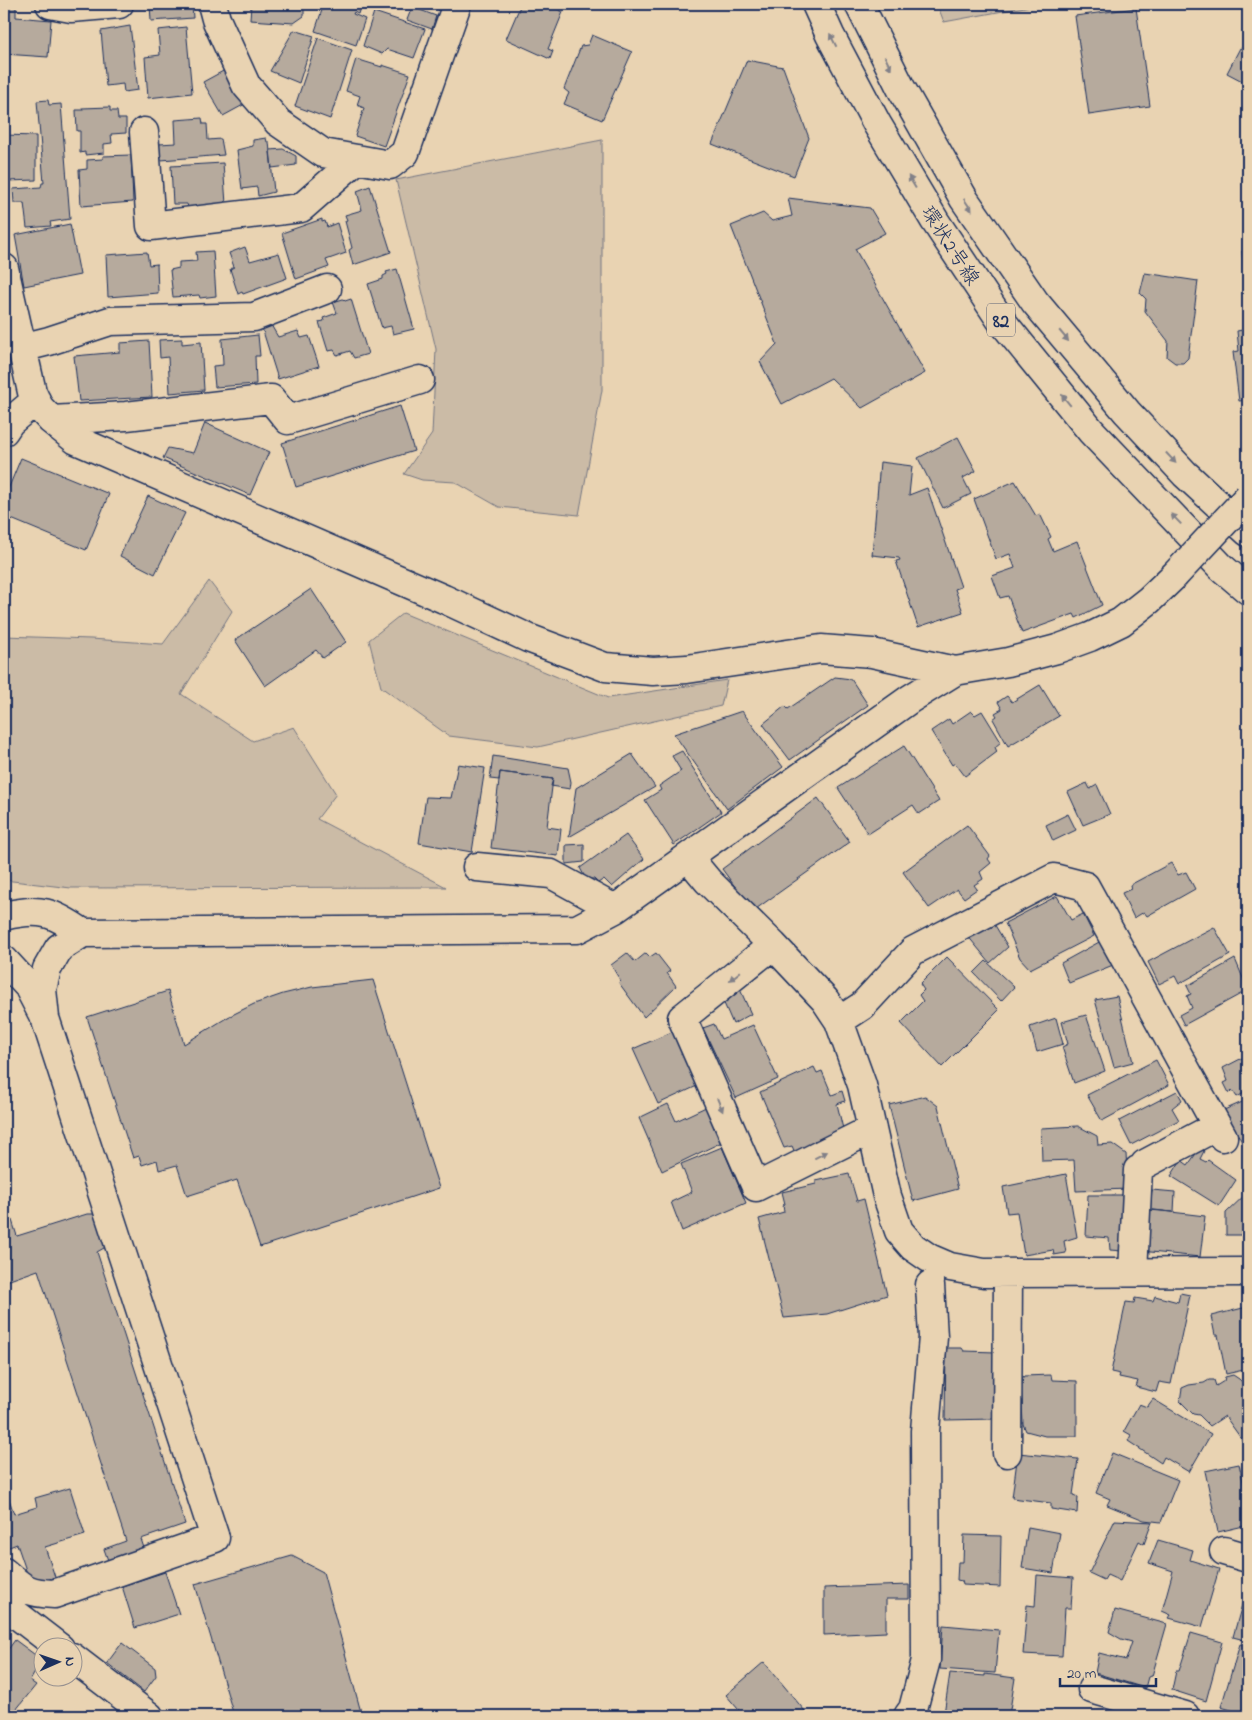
<svg xmlns="http://www.w3.org/2000/svg" width="1252" height="1720" font-family="'Indie Flower','Klee One',sans-serif">
<style>
.green{fill:#cbbba6;stroke:#737582}
.building{fill:#b6aa9d;stroke:#1b2f5e}
.lines{fill:none;stroke-linecap:round;stroke-linejoin:round}
.minor-casing{stroke:#1b2f5e;stroke-width:31}
.major-casing{stroke:#1b2f5e;stroke-width:31}
.minor{stroke:#e9d3b2;stroke-width:28}
.major{stroke:#e9d3b2;stroke-width:28}
.minor-bridge-casing{stroke:#1b2f5e;stroke-width:31;stroke-linecap:butt}
.minor-bridge{stroke:#e9d3b2;stroke-width:28}
.oneway{fill:#828188}
.labels{text-anchor:middle;stroke-width:5;stroke-linejoin:round;paint-order:stroke}
.shield{fill:#e9d3b2;stroke:#596077;stroke-width:1}
.shield-label{font-size:19px;font-weight:bold;fill:#1b2f5e}
.street-label{font-size:20px;fill:#1b2f5e;stroke:#e9d3b2}
</style>
<rect width="100%" height="100%" fill="#e9d3b2"/>
<filter id="ink" filterUnits="userSpaceOnUse"><feTurbulence type="fractalNoise" baseFrequency=".02" numOctaves="2"/><feDisplacementMap in="SourceGraphic" scale="10" xChannelSelector="R" yChannelSelector="G"/><feConvolveMatrix kernelMatrix="1 2 1 2 8 2 1 2 1" color-interpolation-filters="sRGB"/></filter>
<g filter="url(#ink)">
<path class="green" d="M937 4H1041L944 22Z
M602 140V390L579 515 499 507 455 482 422 480 404 474 432 434 436 349 396 180Z
M209 581 232 611 181 694 253 741 294 727 336 794 317 819 446 887 71 888 4 880V636L91 639 163 644Z
M403 613 608 698 727 680 721 706 538 747 449 736 381 687 369 640Z"/>
<path class="building" d="M4 4 16 7V17L51 20 48 57 4 54Z
M150 4H192L193 18 151 21Z
M251 4H304V16L294 23 250 20Z
M324 4 349 5 350 4H361L358 14 354 12 353 14 365 19 356 45 315 31Z
M409 4H432L431 9 419 4 415 5Z
M521 4H550L549 5 563 12 548 49 553 51 550 59 506 39Z
M412 7 436 16 432 29 407 20Z
M1136 8 1150 106 1089 115 1075 16Z
M374 12 425 29 414 58 387 49 382 54 363 46Z
M130 26 138 90 124 92 123 84 106 86 101 31Z
M186 27 192 93 148 98 145 57 160 55 158 30Z
M294 30 314 36 299 83 270 71Z
M592 35 632 52 602 120 564 104 569 93 564 89 581 46 588 45Z
M318 38 352 50 330 119 295 106Z
M1240 48 1248 52V79L1246 83 1227 73Z
M356 59 382 67V65L410 74 384 146 355 136 364 108 357 105 360 96 346 91Z
M747 60 783 67 809 138 794 176 712 144Z
M225 70 245 104 223 116 203 82Z
M48 100 49 105 61 104 70 219 50 222 51 226 27 228 24 203H14L13 189 41 187 42 183H44L37 101Z
M110 107V111H117L118 119H126V133L111 134 112 143 104 144V153L85 155V152L80 153V131H77L76 110H83L82 108Z
M202 118 203 124H207L208 140 221 139 224 155 161 160 159 144 176 143 175 120Z
M4 135 36 136V180L8 181V187H4Z
M1248 136V176L1244 175Z
M266 138 267 142H269L274 192 258 196 257 187 242 189 237 150 253 146V140Z
M283 149 296 156V165L272 168 270 150Z
M131 155 133 202 81 206 79 170 87 169V160L103 159V156Z
M223 163 226 204 188 207 187 204H173L171 166Z
M370 186 391 252 353 265 349 250 352 248 345 221 347 220 345 215 362 210 357 191Z
M788 198 870 208 885 233 855 249 925 373 862 408 831 378 782 404 760 362 777 344 731 226 763 213 772 221 792 216Z
M322 219V222L325 221 327 227 337 223 346 253 326 260 329 267 296 279 282 233Z
M70 224 80 275 24 286 15 235Z
M245 247 250 261 279 253 287 278 243 294 242 292 238 294 230 269 234 267 229 253Z
M213 251 216 296 200 298 199 295 173 297 170 270 179 268V262L197 261 196 252Z
M1242 251H1248V281H1244Z
M147 252 149 265 157 264 158 293 108 297 106 255Z
M397 269 414 329 393 334 391 326 382 328 368 284 383 279V276L387 274 386 272Z
M1145 273 1198 281 1188 358 1183 363H1175L1167 357 1168 341 1145 311 1146 299 1140 293Z
M1244 282H1248V316H1244Z
M343 299 345 301 351 299 368 354 354 358 350 351 337 355 334 350 328 351 319 322 324 321 323 318 337 313 333 302Z
M271 325 278 337 298 331 301 338 309 336 319 366 278 379 262 328Z
M1248 329V400L1239 401 1233 352 1239 351 1237 331Z
M258 335 260 356H255L256 384 215 387 213 366 223 365 222 339Z
M182 339V344L201 342 204 390 170 393 168 357 160 358 159 340Z
M149 341 152 397 79 401 74 356 120 352V343Z
M400 406 414 451 296 487 282 443Z
M205 423 269 452 250 495 163 458 168 448 193 453Z
M958 437 976 471 963 478 971 494 943 508 918 458Z
M21 458 109 494 86 550 4 516V499Z
M880 462 912 466 909 495 927 488 961 587 955 589 963 612 918 627 896 561 900 560 899 558 872 555Z
M1015 481 1036 516 1040 514 1051 537 1048 539 1053 551 1077 541 1102 605 1076 618 1074 614 1022 633 1008 596 1000 598 992 576 1015 568 1010 554 996 559 974 499Z
M148 496 185 513 155 574 120 556Z
M311 589 346 642 323 658 316 650 265 686 235 640Z
M835 677 851 679 868 705 790 760 763 724 785 706 788 709Z
M1040 685 1059 716 1008 746 993 719 997 716 995 713 1002 709 998 702 1007 696 1012 702Z
M742 711 783 767 727 809 674 734Z
M971 711 975 715 982 711 1001 742 995 747 997 752 965 776 955 763 952 765 931 731 949 719 952 724Z
M904 746 939 801 919 814 913 805 868 834 838 788Z
M682 751 721 812 674 845 645 800 661 790 659 786 681 771 672 756Z
M632 754 655 787 569 837 576 788Z
M493 756 568 768 571 782 570 789 551 786 553 779 500 772 499 780 490 779Z
M458 764 485 768 472 852 419 843 426 797 451 798Z
M500 772 553 779 547 827 561 829 558 856 491 848Z
M1087 783 1090 789 1097 785 1110 814 1083 825 1068 792Z
M818 798 850 842 753 911 722 869Z
M1068 814 1076 830 1053 841 1046 825Z
M967 825 990 856 988 859 991 863 980 872 983 879 974 885 977 889 964 898 957 889 929 908 903 872Z
M626 835 644 859 612 887 604 879 598 883 594 879H586L580 868Z
M584 844V862L566 864V845Z
M1171 863 1178 875 1186 872 1195 889 1147 916 1144 912 1134 918 1122 893 1131 889 1130 885Z
M1057 896 1071 920 1083 914 1094 936 1030 969 1020 958 1005 923Z
M993 922 1008 947 990 963 967 935Z
M1214 927 1230 955 1179 984 1175 976 1159 984 1148 962Z
M1101 941 1113 965 1069 983 1061 963Z
M627 953 635 962 646 953 650 957 656 953 670 971 667 973 676 986 644 1017 619 983 620 980 611 965Z
M947 957 999 1010 942 1067 901 1023 923 1001 919 995 924 990 920 984Z
M1235 959 1248 990 1184 1025 1179 1015 1192 1008 1187 996 1191 994 1187 986Z
M986 961 1014 987 1001 1001 974 973Z
M373 980 439 1188 260 1247 237 1180 187 1196 177 1165 159 1170 157 1160 142 1165 139 1156 133 1158 87 1017 168 991 184 1044 228 1017 254 1004 283 994 312 987Z
M739 987 751 1014 733 1024 723 1001Z
M1117 996 1133 1062 1114 1067 1095 1000Z
M1086 1015 1105 1071 1074 1083 1062 1047 1068 1044 1062 1022Z
M1056 1018 1063 1044 1037 1052 1030 1027Z
M714 1024 721 1039 753 1025 778 1079 736 1098 703 1028Z
M674 1031 697 1086 658 1104 633 1049Z
M1248 1055V1091L1237 1097 1232 1090 1229 1093 1224 1083 1228 1081 1223 1068Z
M1156 1060 1169 1085 1102 1121 1087 1095Z
M814 1067 817 1073 822 1071 832 1095 842 1091 845 1101 837 1104 844 1133 797 1157 792 1146 784 1148 760 1092Z
M1177 1091 1182 1100 1172 1108 1179 1120 1131 1145 1119 1121Z
M925 1096 938 1106 958 1189 913 1201 889 1105Z
M1247 1100 1248 1103V1145L1245 1147 1224 1110Z
M668 1104 676 1121 708 1106 724 1141 662 1171 639 1118Z
M1078 1126 1097 1136 1098 1145 1112 1144 1126 1154 1128 1189 1076 1191 1074 1160 1042 1161 1041 1128Z
M722 1147 746 1203 682 1231 671 1202 692 1192 681 1164Z
M1200 1148 1204 1151 1200 1159 1206 1162 1208 1160 1236 1180 1219 1206 1171 1176 1181 1160 1188 1165Z
M849 1174 857 1201 864 1199 887 1295 827 1314 784 1318 759 1219 784 1212 783 1205 785 1204 782 1192 816 1184V1181Z
M1066 1174 1077 1237 1064 1241 1066 1253 1054 1255 1053 1250 1024 1255 1017 1212 1007 1213 1003 1187Z
M1152 1190 1175 1192 1174 1212 1149 1210Z
M1248 1192V1243H1244V1235H1226V1213Z
M4 1195 17 1236 87 1214H98L109 1241 104 1248 97 1252 185 1524 141 1539 146 1554 110 1566 104 1549 126 1541 38 1270 4 1282Z
M1088 1195H1127L1122 1251 1110 1250 1109 1238 1086 1236Z
M1146 1209 1205 1216 1200 1257 1141 1251Z
M1180 1293 1190 1295 1171 1384 1159 1382 1156 1392 1136 1387 1138 1381 1119 1377 1120 1374 1111 1372 1126 1302 1134 1303 1135 1298 1153 1301 1155 1296 1178 1302Z
M1247 1307 1248 1369 1226 1374 1218 1335H1215L1211 1316Z
M946 1348H962L964 1351 996 1352 995 1419 945 1420Z
M1051 1375 1052 1380 1077 1381V1436H1045L1026 1431 1023 1424 1021 1380 1024 1376Z
M1233 1375 1239 1379 1243 1383 1246 1381 1248 1384V1441L1245 1444 1225 1416 1210 1426 1199 1415 1193 1414 1180 1401 1182 1388 1189 1385 1204 1383 1209 1380H1214L1216 1386 1224 1381 1225 1377Z
M1153 1399 1211 1434 1189 1472 1164 1457 1161 1463 1128 1441 1131 1435 1124 1431 1139 1404 1147 1407Z
M1018 1453 1078 1459 1073 1495 1078 1497 1077 1513 1051 1509V1503L1012 1498Z
M1112 1453 1178 1480 1161 1522 1144 1520 1107 1505 1110 1499 1096 1493Z
M1239 1464 1248 1503V1525L1218 1532 1205 1471Z
M4 1484 14 1514 37 1507 35 1498 70 1488 85 1535 45 1547 55 1577 31 1585 17 1544 4 1549Z
M1115 1520 1152 1522 1144 1544 1139 1541 1120 1581 1107 1575 1104 1580 1089 1573Z
M1028 1527 1060 1533 1053 1573 1022 1568Z
M964 1535 1001 1536 1000 1587 963 1585 962 1581 957 1580 958 1562H963Z
M1158 1540 1193 1550 1190 1560 1219 1569 1202 1627 1169 1618 1171 1615 1162 1611 1173 1571 1149 1563Z
M292 1556 323 1572 362 1716H234L195 1584Z
M165 1572 179 1614 135 1628 122 1586Z
M1037 1575 1073 1578 1071 1608H1065L1062 1656 1023 1654 1027 1605 1035 1606Z
M1248 1583V1641L1233 1637Z
M909 1585V1599H886V1632L824 1635V1588Z
M1115 1610 1167 1624 1152 1676 1148 1677 1145 1688 1095 1673 1099 1653 1126 1660 1132 1642 1121 1639 1109 1632Z
M943 1625 999 1630 995 1673 940 1669Z
M1191 1633 1222 1642 1206 1701 1172 1690 1176 1671H1179Z
M15 1640 42 1660 30 1681 36 1685 11 1716H4V1655Z
M122 1643 155 1668 156 1676 144 1692 107 1663Z
M1240 1644 1248 1647V1715L1221 1707Z
M764 1662 809 1716H744L726 1695Z
M950 1673 985 1676V1674L1015 1678 1009 1716H961L944 1714Z"/>
<g class="lines">
<defs>
<path id="minor" d="M50 4 71 8 119 4
M212 4 216 19 246 85 278 122 323 153 390 165 405 153 457 4
M144 132 151 226 301 208 357 159
M4 268 32 392 39 407 51 420 76 440 444 599 528 638 605 667 653 671 687 669 821 649 872 653 955 671 1008 662 1057 649 1090 637 1121 622 1149 600 1174 576
M21 348 49 341 110 321 254 317 327 289
M51 420 126 416 271 399 288 420 420 380
M4 431 10 422 36 400
M688 857 708 881 773 945 825 1000 839 1021 862 1085 887 1196 899 1231 913 1247 929 1258 950 1267 984 1273 1248 1272
M477 867 551 874 615 909
M4 916C40 907 53 912 83 933L577 929 615 909 910 699 955 671
M773 945 682 1018 756 1187 872 1129
M4 960 28 986 43 1015
M839 1021 862 1006 913 951 1054 878 1085 886 1223 1137
M1145 1164 1217 1126
M1133 1272 1138 1170
M1007 1453 1008 1273
M1224 1551 1248 1558
M4 1572C24 1589 27 1593 54 1594L215 1538 45 1018 42 989 47 969 59 948 83 933
M4 1605 60 1648
M72 1657 149 1716
M1092 1689 1185 1716
M908 1716 913 1709 926 1660 925 1431 933 1337 930 1285"/>
<path id="major" d="M816 4 830 35 877 124 935 221 1000 319 1091 431 1221 567 1248 590
M859 4 901 88 964 199 1035 302 1127 412 1185 474 1248 532"/>
</defs>
<use href="#minor" class="minor-casing"/>
<use href="#major" class="major-casing"/>
<use href="#minor" class="minor"/>
<use href="#major" class="major"/>
<defs>
<path id="minor-bridge" d="M1174 576 1248 497"/>
</defs>
<use href="#minor-bridge" class="minor-bridge-casing"/>
<use href="#minor-bridge" class="minor-bridge"/>
</g>
<defs><path id="oneway-solid" d="M-6-.8H1V-3.2L6.5 0L1 3.2V.8H-6Z" transform="scale(1.25)"/></defs>
<g class="oneway">
<use href="#oneway-solid" transform="translate(833 40) rotate(-117)"/>
<use href="#oneway-solid" transform="translate(888 63) rotate(64)"/>
<use href="#oneway-solid" transform="translate(912 182) rotate(-121)"/>
<use href="#oneway-solid" transform="translate(968 205) rotate(56)"/>
<use href="#oneway-solid" transform="translate(1064 336) rotate(50)"/>
<use href="#oneway-solid" transform="translate(1066 400) rotate(-129)"/>
<use href="#oneway-solid" transform="translate(1171 458) rotate(47)"/>
<use href="#oneway-solid" transform="translate(1176 519) rotate(-134)"/>
<use href="#oneway-solid" transform="translate(735 976) rotate(141)"/>
<use href="#oneway-solid" transform="translate(720 1105) rotate(67)"/>
<use href="#oneway-solid" transform="translate(821 1155) rotate(-27)"/>
</g>
</g>
<g class="labels">
<rect class="shield" x="987" y="303.5" width="28" height="33" rx="4"/>
<g class="shield-label">
<text x="1001" y="327">82</text>
</g>
<g class="street-label">
<text transform="translate(951 245) rotate(57)" y="7">環状2号線</text>
</g>
</g>
<rect width="1252" height="1720" fill="none" stroke="#e9d3b2" stroke-width="20"/>
<rect x="10" y="10" width="1232" height="1700" fill="none" stroke="#1b2f5e" stroke-width="2" filter="url(#ink)"/>
<g transform="translate(58 1662) rotate(88)"><circle r="24" fill="#e9d3b2" stroke="#979190"/>
<path d="M0-4L9 19L0 12L-9 19Z" fill="#1b2f5e"/>
<text y="-8" font-size="14" font-weight="bold" text-anchor="middle" fill="#1b2f5e">N</text>
</g>
<path d="M1060 1678v8h96v-8" fill="none" stroke="#1b2f5e" stroke-width="2.5"/>
<text x="1067" y="1678" font-size="15" fill="#1b2f5e" stroke="#e9d3b2" stroke-width="4" paint-order="stroke">20 m</text>
</svg>
